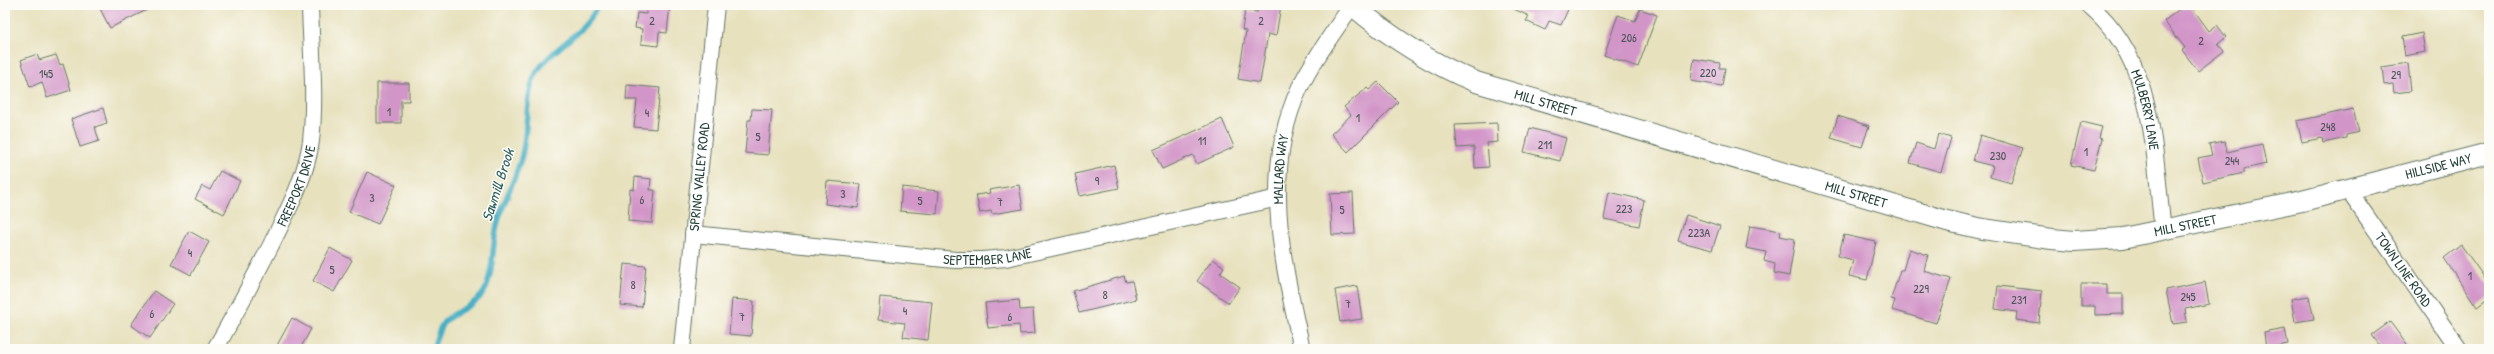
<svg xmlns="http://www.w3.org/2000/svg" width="2494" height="354" font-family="'Patrick Hand',sans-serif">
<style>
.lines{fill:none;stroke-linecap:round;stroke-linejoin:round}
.stream{stroke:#45aec4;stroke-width:5.5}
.building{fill:#d295c8}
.minor-casing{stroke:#657664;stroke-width:18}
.tertiary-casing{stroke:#657664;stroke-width:22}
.minor{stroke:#fff;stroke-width:16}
.tertiary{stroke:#fff;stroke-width:20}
.labels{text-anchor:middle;stroke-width:3;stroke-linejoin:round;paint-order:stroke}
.number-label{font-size:12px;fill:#4c5359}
.street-label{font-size:14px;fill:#1f3d34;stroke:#fdfcf7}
.water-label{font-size:15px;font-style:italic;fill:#2a5f5f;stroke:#fdfcf7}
</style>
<rect width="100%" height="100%" fill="#fdfcf7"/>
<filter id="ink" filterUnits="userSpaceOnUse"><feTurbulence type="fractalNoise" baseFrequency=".025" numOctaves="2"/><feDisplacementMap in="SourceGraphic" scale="8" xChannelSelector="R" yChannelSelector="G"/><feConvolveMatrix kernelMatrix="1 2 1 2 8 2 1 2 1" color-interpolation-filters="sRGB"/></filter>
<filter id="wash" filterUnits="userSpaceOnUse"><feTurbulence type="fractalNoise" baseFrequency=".012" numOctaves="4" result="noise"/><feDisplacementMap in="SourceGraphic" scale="16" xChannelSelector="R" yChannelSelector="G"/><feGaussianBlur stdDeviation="0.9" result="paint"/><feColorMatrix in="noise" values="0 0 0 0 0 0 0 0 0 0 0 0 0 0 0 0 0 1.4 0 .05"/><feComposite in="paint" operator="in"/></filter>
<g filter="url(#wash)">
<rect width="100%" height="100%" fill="#e7e1be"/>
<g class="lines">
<path class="stream" d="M432 349C437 341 438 329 444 322 457 309 478 306 486 288 494 269 492 246 497 226 503 201 516 179 522 155 528 131 525 106 532 83 541 52 585 37 598 5"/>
</g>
<g id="blocks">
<path class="building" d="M98 5H157L110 28Z
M647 5H670L667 33 659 32 658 46 641 44 642 29 635 28 637 13 646 14Z
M1258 5H1281L1276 36 1268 34 1260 83 1238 79 1246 31 1242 30 1245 11 1257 12Z
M1505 5H1570L1561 25 1549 21 1545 30 1526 21 1529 16Z
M2185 5H2190L2209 31 2217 25 2226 37 2218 44 2224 51 2198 71 2182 50 2185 48 2164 21Z
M1640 9 1657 15 1638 67 1604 55 1618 15 1635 21Z
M2422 33 2425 52 2405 56 2402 37Z
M37 54 39 60 56 55 60 65 63 64 71 90 47 98 42 82 30 87 21 60Z
M1694 59 1720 63 1719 68H1725L1722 86 1691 81Z
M2408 63 2411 91 2394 93 2393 84 2384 85 2382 67Z
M1378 82 1398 102 1348 152 1331 134 1351 115 1344 107 1367 88 1369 90Z
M377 83H409V101H401V123H377Z
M627 85 660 88 656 129 634 127 637 100H626Z
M103 108 107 123 95 127 99 141 80 147 71 119Z
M752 109 772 110 768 155 745 153 748 120H751Z
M2353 109 2359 132 2346 135V138L2323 143 2322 138 2302 142 2297 121Z
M1838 116 1869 126 1862 147 1831 138Z
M1222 119 1234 147 1197 164 1193 155 1162 169 1153 150Z
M2081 122 2102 127 2099 138 2102 139 2094 170 2071 165Z
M1497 123 1498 142 1487 143 1489 167 1475 168 1474 147 1457 148 1455 125Z
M1530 128 1566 138 1560 161 1524 152Z
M1938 134 1951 138 1941 172 1910 163 1916 143 1934 149Z
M1980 135 2023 148 2011 183 1990 177 1993 166 1973 161Z
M2225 141 2227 152 2262 144 2266 164 2244 169V173L2203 182 2198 158 2212 155 2209 144Z
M1114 165 1119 188 1080 196 1075 174Z
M220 171 240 181 224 214 195 199 202 186 210 190Z
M367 172 396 185 378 224 349 212Z
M635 177 651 179 650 190H655L652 223 628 221 630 189 634 190Z
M827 181 861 184 858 208 825 204Z
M1019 185 1023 209 992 214 991 211 980 213 976 195 990 193 989 190Z
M902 187 939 191 937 214 900 211Z
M1609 192 1644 200 1639 226 1604 219Z
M1353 193 1355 234 1332 235 1330 194Z
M1686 215 1720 226 1712 250 1678 241Z
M1750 226 1781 231 1780 236 1795 239 1789 276 1774 273 1775 264 1764 261 1766 252 1746 248Z
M189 231 209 242 191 275 171 264Z
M1844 235 1876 242 1867 280 1849 276 1853 260 1838 256Z
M2461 245 2489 284V298L2477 307 2444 258Z
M330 248 352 260 334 292 313 281Z
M1909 249 1928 255 1924 271 1951 279 1936 323 1892 310 1895 300 1891 299 1900 270H1903Z
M1213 259 1224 267 1220 273 1240 287 1229 303 1197 281Z
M624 264 646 266 642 307 620 305Z
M1124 276 1126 282 1132 281 1136 299 1079 313 1073 291Z
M2205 282 2209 304 2185 309 2187 322 2173 324 2166 290Z
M2081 284H2107V294H2123V314L2095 315V306H2081Z
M1357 286 1362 319 1340 322 1335 290Z
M1998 286 2042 291 2039 323 2016 320 2017 312 1995 309Z
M154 291 173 304 150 338 131 325Z
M2309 296 2314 319 2295 322 2291 299Z
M880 297 932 302 928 340 903 337 905 323 878 320Z
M732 299 754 301 751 336 729 334Z
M1019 300 1020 310 1033 309 1035 333 1020 334 1019 325 988 328 985 303Z
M292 318 311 329 300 349H275Z
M2390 322 2410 349H2382L2372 335Z
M2285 329 2288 344 2266 348 2264 333Z"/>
</g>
</g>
<g filter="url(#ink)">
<use href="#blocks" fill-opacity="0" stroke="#657664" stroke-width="1"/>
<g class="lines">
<defs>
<g id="minor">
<path id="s1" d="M2089 5C2156 61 2153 151 2163 230"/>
<path id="s2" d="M2348 190 2459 349"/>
<path id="s3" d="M693 234 955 260H982L1006 258 1278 198"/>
<path id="s4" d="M215 349C235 315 253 280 271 245 287 212 306 178 311 141 316 96 311 50 310 5"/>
<path id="s5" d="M682 349 716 5"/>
<path id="s6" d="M1302 349C1283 263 1260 172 1300 87 1314 58 1334 32 1352 5"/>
</g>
<g id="tertiary">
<path id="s7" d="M1352 5C1390 37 1430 63 1476 82L1947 221 1983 229 2052 239 2074 241 2123 238 2302 201 2489 153"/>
</g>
</defs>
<use href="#minor" class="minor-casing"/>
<use href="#tertiary" class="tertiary-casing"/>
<use href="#minor" class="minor"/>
<use href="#tertiary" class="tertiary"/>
</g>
</g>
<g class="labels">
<g class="number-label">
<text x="652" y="25">2</text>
<text x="1261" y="25">2</text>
<text x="1629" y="42">206</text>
<text x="2201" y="45">2</text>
<text x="1708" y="77">220</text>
<text x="46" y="78">145</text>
<text x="2396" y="79">29</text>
<text x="389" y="116">1</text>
<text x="647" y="117">4</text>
<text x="1358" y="122">1</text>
<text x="2328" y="131">248</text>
<text x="758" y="141">5</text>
<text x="1202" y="145">11</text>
<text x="1545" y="149">211</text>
<text x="2086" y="156">1</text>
<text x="1998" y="160">230</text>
<text x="2232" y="165">244</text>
<text x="1097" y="185">9</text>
<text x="843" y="198">3</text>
<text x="372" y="202">3</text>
<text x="642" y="204">6</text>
<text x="920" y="205">5</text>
<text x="1000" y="206">7</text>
<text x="1624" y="213">223</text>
<text x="1342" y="214">5</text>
<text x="1699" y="237">223A</text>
<text x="190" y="257">4</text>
<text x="332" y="274">5</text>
<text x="2470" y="280">1</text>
<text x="633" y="289">8</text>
<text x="1921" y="293">229</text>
<text x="1105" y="299">8</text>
<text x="2188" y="301">245</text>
<text x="2019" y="304">231</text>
<text x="1348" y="308">7</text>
<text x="905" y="315">4</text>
<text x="152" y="318">6</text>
<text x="742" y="321">7</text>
<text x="1010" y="321">6</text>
</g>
<g class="street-label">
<text dy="5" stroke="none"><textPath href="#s7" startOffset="219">MILL STREET</textPath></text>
<text dy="5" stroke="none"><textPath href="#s1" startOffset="122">MULBERRY LANE</textPath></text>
<text dy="5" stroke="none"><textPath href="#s7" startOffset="1139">HILLSIDE WAY</textPath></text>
<text dy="5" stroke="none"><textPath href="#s6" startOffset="182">MALLARD WAY</textPath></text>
<text dy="5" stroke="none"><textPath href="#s5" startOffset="173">SPRING VALLEY ROAD</textPath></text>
<text dy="5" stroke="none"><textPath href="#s4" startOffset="183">FREEPORT DRIVE</textPath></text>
<text dy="5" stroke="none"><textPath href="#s7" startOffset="543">MILL STREET</textPath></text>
<text dy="5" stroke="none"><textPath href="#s7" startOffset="879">MILL STREET</textPath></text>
<text dy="5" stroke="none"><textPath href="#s3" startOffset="296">SEPTEMBER LANE</textPath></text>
<text dy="5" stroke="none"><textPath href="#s2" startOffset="97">TOWN LINE ROAD</textPath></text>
</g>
<g class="water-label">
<text transform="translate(498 185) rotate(-72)" y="5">Sawmill Brook</text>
</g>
</g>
<rect width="2494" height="354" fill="none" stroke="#fdfcf7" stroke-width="20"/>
</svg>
